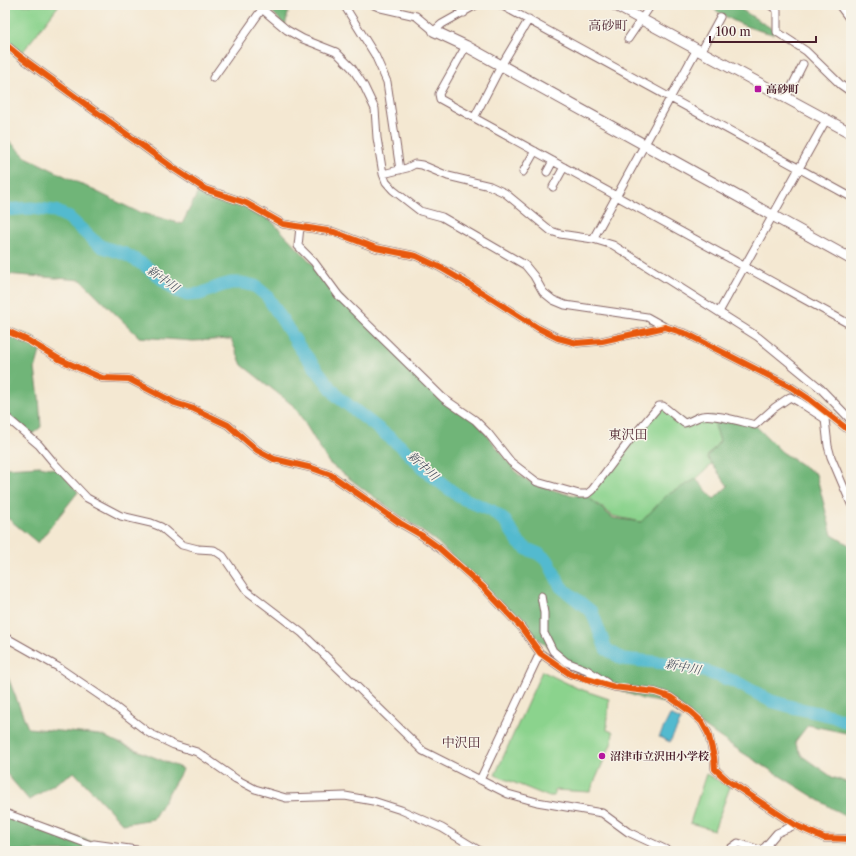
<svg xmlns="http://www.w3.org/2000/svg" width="856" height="856" font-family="'Libre Caslon Text','Noto Serif JP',serif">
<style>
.green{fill:#8bd38d;stroke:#6a795c}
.forest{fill:#70b578;stroke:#5d6a52}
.water{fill:#52bacf;stroke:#4e6c7d}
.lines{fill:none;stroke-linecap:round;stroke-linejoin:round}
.river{stroke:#52bacf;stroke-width:13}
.street-casing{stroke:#866565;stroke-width:9}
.secondary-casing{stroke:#866565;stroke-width:12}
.street{stroke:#fff;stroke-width:7}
.secondary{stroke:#fff;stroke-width:10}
.cycleway-casing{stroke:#f7f3e8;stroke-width:8}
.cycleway{stroke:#e8590c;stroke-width:6}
.poi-dot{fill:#b5179e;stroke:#f7f3e8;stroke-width:1.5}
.labels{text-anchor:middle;stroke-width:3;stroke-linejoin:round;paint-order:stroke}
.poi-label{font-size:11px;font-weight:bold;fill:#4a1f2b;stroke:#f7f3e8;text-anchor:start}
.water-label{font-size:12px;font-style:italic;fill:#4d5564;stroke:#f7f3e8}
.quarter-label{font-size:13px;fill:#4a1f2b;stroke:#f7f3e8}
</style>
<rect width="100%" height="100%" fill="#f7f3e8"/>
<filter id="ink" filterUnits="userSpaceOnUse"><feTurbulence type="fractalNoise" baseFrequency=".025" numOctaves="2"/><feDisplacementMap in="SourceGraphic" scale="8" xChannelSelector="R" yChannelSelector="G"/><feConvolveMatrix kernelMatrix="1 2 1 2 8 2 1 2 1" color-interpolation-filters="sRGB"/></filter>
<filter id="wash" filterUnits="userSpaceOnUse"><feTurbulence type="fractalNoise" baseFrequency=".012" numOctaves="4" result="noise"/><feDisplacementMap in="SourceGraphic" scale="16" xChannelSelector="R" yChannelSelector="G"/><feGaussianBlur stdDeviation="0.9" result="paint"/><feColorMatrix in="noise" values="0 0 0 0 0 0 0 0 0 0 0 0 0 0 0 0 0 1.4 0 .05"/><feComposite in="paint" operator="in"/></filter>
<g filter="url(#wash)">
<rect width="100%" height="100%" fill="#f4e8d2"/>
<path class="green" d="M5 5H59L21 54 5 43Z
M659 406 685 421 712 416 720 441 707 457 712 464 696 479 665 498 641 522 613 516 588 497Z
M542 671 577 688 609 699 607 730 613 732 612 742 590 792 555 790 554 796H547L495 775Z
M706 774 730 787 714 830 690 823Z"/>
<path class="forest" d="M265 5H290L285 26 268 7Z
M708 5H734L774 30 773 34C746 28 731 21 708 5Z
M5 137 26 157 136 211 182 224 199 190 263 212 307 258 356 312 439 394 475 420 519 475 534 484 566 494 588 497 613 518 641 522 667 495 696 479 714 499 728 486 707 457 720 441 712 416 755 425 782 452 816 474 832 535 851 546V734L808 725 795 742 802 756 832 777 851 784V820L743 753 671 704 642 699 586 676 555 660 553 651 531 633 437 542 366 491 329 463 295 407 242 365 231 339 193 341 139 337 81 280 5 274Z
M5 328 32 336 41 348 35 369 39 397 41 427 31 435 5 416Z
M40 466 59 470 78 492 38 543 5 516V468Z
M5 670 28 728 100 735 183 769 153 819 123 824 74 772 29 800 5 772Z
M5 814 120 851H5Z"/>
<path class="water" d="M670 715 681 720 670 742 659 737Z"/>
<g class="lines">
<path class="river" d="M5 210 31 208 55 211 68 217 94 241 103 247 125 254 144 265 177 291 187 295 200 294 220 286 231 283H242L255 286 267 296 300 348 338 397 403 448 427 472 449 489 462 498 492 511 505 521 519 543 527 549 539 554 548 561 561 587 592 612 606 649 623 659 685 665 713 674 736 682 771 701 796 708 832 716 851 724"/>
</g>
</g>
<g filter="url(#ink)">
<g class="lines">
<defs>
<path id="street" d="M344 5 375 55 387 82 400 170
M374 5 381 8 416 16 434 31 442 24 476 5
M457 5 464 13
M501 5 851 197
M770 5 777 10V32L806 51 841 85 851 92
M839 5 851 21
M262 9 287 30 303 39 336 52 352 68 364 86 375 109 377 138 383 174 386 182 393 190 420 211 442 217 525 265 534 276 543 292 553 300 565 305 647 317 665 327
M628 39 651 5
M5 44 22 58 173 168 205 189 246 203 283 224 334 232 376 248 416 256 441 268 465 282 538 328 558 338 577 343 602 341 665 327 687 334 791 387 809 399 851 432
M466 46 439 94 440 99 851 325
M701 52 720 17
M213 78 265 5
M786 98 803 64
M474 118 501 66 529 19
M523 172 535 151
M547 172 553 161
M383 174 407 168 415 164 422 165 448 176 490 186 505 193 551 231 560 234 593 239 613 245 758 337 820 388 851 420
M553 187 564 167
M300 227 298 246 314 262 339 296 443 398 475 420 488 433 511 462 537 482 579 494H587L592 490 630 440 659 406H663L684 423C691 422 696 417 702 416 714 413 742 422 755 425L774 408 790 397 799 402 825 419
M593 239 697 49
M719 312 826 120
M5 330 29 341 59 359 88 372 102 378 129 379 175 403 194 409 228 425 257 450 274 459 312 468 331 475 400 523 421 535 439 548 483 587 521 627 540 653 570 674 614 687 655 692 670 697 691 712 702 722 708 733 714 757 715 769 727 780 795 825 824 838 851 839
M5 416 39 445 54 463 87 498 121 516 151 523 161 527 182 545 198 549 214 550 223 556 247 591 302 633 423 751 508 794 537 802 602 813 628 832 669 851
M827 416 825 419 828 446 831 457 851 504
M541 596 544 613V633L553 651 566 662 587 670 607 683
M5 637 58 667 105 699 149 733 174 745 197 752 236 779 255 789 286 798 345 796 373 801 401 810 442 828 480 851
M480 780 540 653
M5 813 88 844 102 851
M94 844 144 851
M765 847 780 851
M727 851 738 843 760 850 765 847 777 833 795 825"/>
<path id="secondary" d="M615 5 851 133
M434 31 466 46 851 259"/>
</defs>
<use href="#street" class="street-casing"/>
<use href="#secondary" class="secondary-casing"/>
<use href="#street" class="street"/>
<use href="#secondary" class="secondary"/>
<defs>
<path id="cycleway" d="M5 44 22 58 173 168 205 189 246 203 283 224 334 232 376 248 416 256 441 268 465 282 538 328 558 338 577 343 602 341 665 327 687 334 791 387 809 399 851 432
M5 330 29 341 59 359 88 372 102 378 129 379 175 403 194 409 228 425 257 450 274 459 312 468 331 475 400 523 421 535 439 548 483 587 521 627 540 653 570 674 614 687 655 692 670 697 691 712 702 722 708 733 714 757 715 769 727 780 795 825 824 838 851 839"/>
</defs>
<use href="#cycleway" class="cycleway-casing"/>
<use href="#cycleway" class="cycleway"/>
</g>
</g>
<g class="poi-dot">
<rect x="754" y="85" width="8" height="8" rx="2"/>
<circle cx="602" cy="756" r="4"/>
</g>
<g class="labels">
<g class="poi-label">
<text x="766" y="93">高砂町</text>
<text x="610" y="760">沼津市立沢田小学校</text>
</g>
<g class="water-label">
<text transform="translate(163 279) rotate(35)" y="4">新中川</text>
<text transform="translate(423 466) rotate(43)" y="4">新中川</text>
<text transform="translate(683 667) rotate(11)" y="4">新中川</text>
</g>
<g class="quarter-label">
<text x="608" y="30">高砂町</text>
<text x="628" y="439">東沢田</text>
<text x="461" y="747">中沢田</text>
</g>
</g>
<rect width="856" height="856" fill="none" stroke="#f7f3e8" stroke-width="20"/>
<path d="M710 36v6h106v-6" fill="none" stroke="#4a1f2b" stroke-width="2"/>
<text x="716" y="36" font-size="12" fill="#4a1f2b" stroke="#f7f3e8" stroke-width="3" paint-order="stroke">100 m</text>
</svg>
